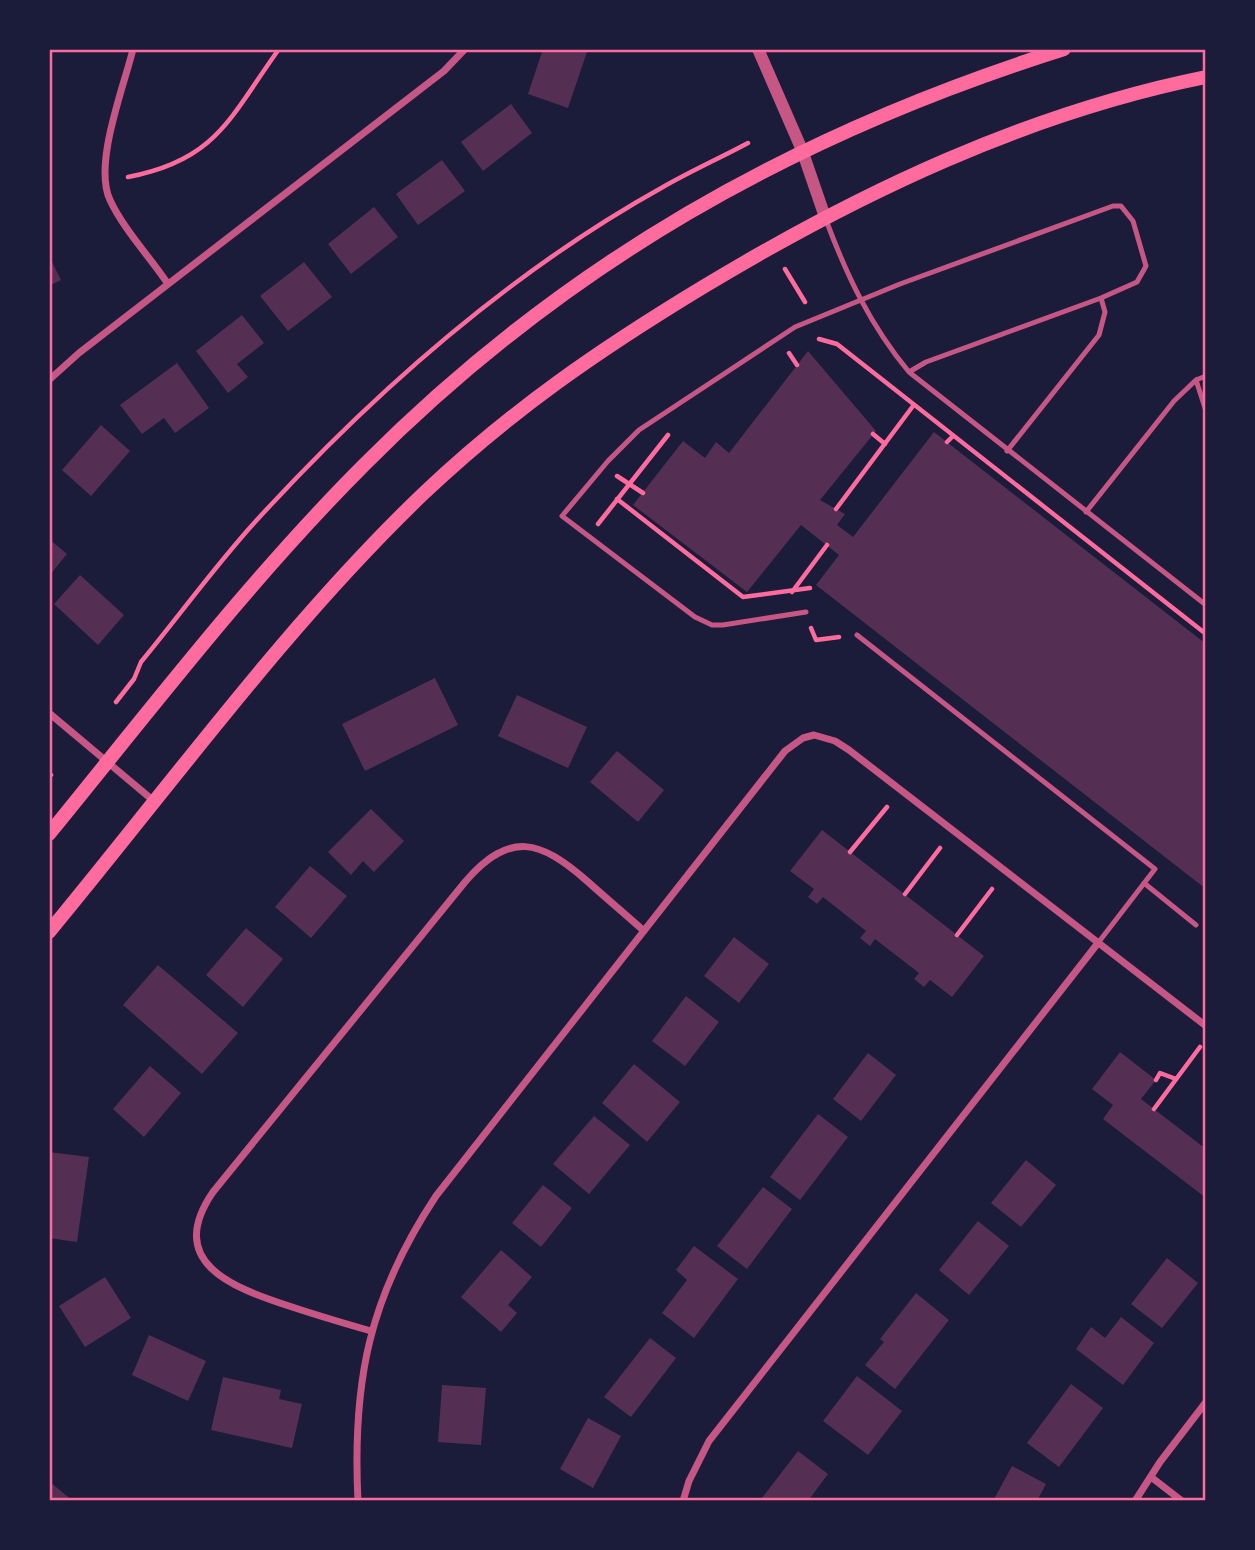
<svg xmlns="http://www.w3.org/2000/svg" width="1255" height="1550" font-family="'Work Sans',sans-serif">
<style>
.building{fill:#542f53}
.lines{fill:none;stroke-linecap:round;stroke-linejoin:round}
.path{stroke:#ff6b9d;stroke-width:4.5}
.service{stroke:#c65784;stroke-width:5}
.minor{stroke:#c65784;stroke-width:7}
.tertiary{stroke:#c65784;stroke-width:12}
.secondary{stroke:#ff6b9d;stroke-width:14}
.neatline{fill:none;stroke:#ff6b9d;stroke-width:2.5}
</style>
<rect width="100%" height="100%" fill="#1b1b3a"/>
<path class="building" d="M543 49H588L568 108 528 94Z
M511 104 532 133 483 171 461 142Z
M442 160 465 191 418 225 396 194Z
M374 207 398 237 351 274 328 244Z
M49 256 61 280 49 286Z
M304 262 332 297 288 331 260 296Z
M242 315 264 343 237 364 248 377 228 393 196 351Z
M808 351 876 431 820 500 845 514 837 525 853 537 934 432 1206 644V889L816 585 839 555 801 525 747 592 633 505 683 441 705 458 716 442 729 453Z
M177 363 209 408 175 433 164 418 142 434 120 405Z
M101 425 130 451 91 496 62 470Z
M49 539 67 554 49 576Z
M80 575 124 615 98 645 54 604Z
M435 678 458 725 365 771 342 724Z
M517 695 587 727 568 768 498 736Z
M617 751 664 790 638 822 590 782Z
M371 809 404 841 374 872 363 861 351 875 328 852Z
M822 830 984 956 952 997 930 980 924 987 914 979 919 973 875 939 870 946 860 938 866 931 823 897 817 904 808 897 814 889 790 871Z
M310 866 347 896 311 938 275 907Z
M246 928 283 959 243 1007 206 975Z
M734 937 769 964 739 1003 704 976Z
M158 965 238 1033 202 1074 123 1005Z
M686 996 719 1022 685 1066 652 1041Z
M1120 1052 1156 1080 1141 1099 1206 1149V1198L1103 1119 1113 1105 1092 1089Z
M868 1053 896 1075 861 1121 833 1099Z
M634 1064 680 1102 647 1142 602 1103Z
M150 1066 181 1093 144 1137 113 1109Z
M818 1114 848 1137 800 1200 770 1177Z
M594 1116 630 1145 589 1194 553 1164Z
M49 1152 89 1157 77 1242 49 1238Z
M1026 1160 1056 1185 1021 1227 991 1203Z
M543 1185 572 1208 541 1247 512 1223Z
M763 1187 792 1209 747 1269 717 1246Z
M978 1221 1009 1246 969 1295 939 1270Z
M694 1246 738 1279 694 1338 662 1313 687 1280 676 1270Z
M501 1250 532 1277 508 1305 517 1313 501 1332 461 1297Z
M1167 1258 1198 1283 1162 1328 1131 1304Z
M105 1277 131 1318 85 1347 59 1306Z
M916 1293 949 1320 895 1389 865 1365 884 1342 880 1339Z
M1121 1317 1154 1343 1123 1385 1076 1349 1091 1327 1105 1338Z
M149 1335 206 1361 188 1401 132 1375Z
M650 1338 676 1358 631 1417 604 1397Z
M857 1376 902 1411 868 1455 823 1421Z
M223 1377 281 1390 279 1399 302 1404 292 1448 211 1430Z
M1071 1384 1103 1408 1059 1467 1027 1443Z
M442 1385 486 1388 481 1445 438 1442Z
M588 1418 621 1436 593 1488 560 1469Z
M798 1451 828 1474 808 1501H766L762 1498Z
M1012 1466 1046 1484 1037 1501H993Z
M50 1482 73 1501H49Z"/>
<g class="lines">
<path class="path" d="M128 177C217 160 230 117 279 49
M785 269 805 302
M819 339 837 344 1206 634
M789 353 797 365
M873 434 885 444
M947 442 952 437
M617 476 643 493
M617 499 743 597 810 588
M836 509 913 406
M598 524 668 435
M792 592 827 545
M811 628 816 640 839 637
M116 702 134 679 141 662C179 616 215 566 255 522 372 394 510 272 663 187 691 171 720 158 748 143
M49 777 51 775
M850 852 887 807
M905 894 940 848
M957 935 992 889
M1156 1080 1160 1073 1176 1079
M1154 1109 1200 1047"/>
<path class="service" d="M826 220C847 276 870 325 909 372L1206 605
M909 372 926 362 1101 298 1105 312 1099 335 1007 451
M1206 376 1196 380 1206 411
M1086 512 1174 401 1196 380
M806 612 723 625H712L695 617 562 516 608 461 639 430 795 327 900 284 1113 206H1121L1133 221 1146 266 1137 282 1101 298
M857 635 1155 869 1098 943
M1144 883 1196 925"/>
<path class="minor" d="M133 49C124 87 93 164 110 200 124 230 150 257 168 284
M49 380 79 353 444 71 465 49
M49 713 155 802
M371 1331C343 1323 316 1315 289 1306 231 1287 165 1262 213 1192L465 882C510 830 540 840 587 881 606 898 625 914 644 931
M1151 1477 1182 1501
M358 1501C352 1382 369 1297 436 1196L785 751 803 738 814 735 835 741 849 750 1206 1026
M683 1501 689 1481 709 1441 1098 943
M1135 1501 1160 1462 1206 1402"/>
<path class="tertiary" d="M758 49 802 150 825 217"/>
<path class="secondary" d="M49 834C151 709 250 579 365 464 565 263 794 134 1064 49
M49 932C170 786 287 624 424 493 513 409 599 350 703 287 859 193 1027 113 1206 77"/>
</g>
<rect width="1255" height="1550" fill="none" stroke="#1b1b3a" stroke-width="102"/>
<rect x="51" y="51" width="1153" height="1448" class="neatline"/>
</svg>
